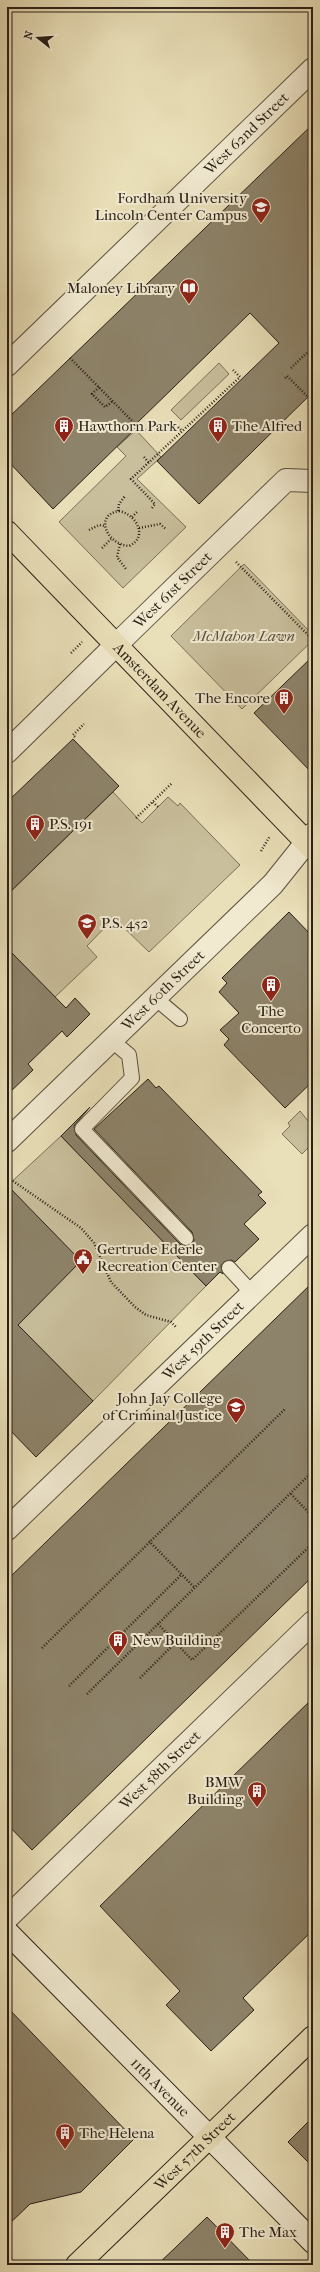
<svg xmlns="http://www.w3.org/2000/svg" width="320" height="2272" font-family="'IM FELL French Canon',serif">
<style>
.green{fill:#c9bf9c;stroke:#7a7059}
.building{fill:#8d836a;stroke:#2a2016}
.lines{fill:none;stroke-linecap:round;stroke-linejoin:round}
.service-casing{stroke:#5a503e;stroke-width:16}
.minor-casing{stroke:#5a503e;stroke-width:24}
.tertiary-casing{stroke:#5a503e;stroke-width:24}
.secondary-casing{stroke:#2a2016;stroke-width:24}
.primary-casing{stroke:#2a2016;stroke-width:24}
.path{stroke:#2a2016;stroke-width:2.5;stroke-dasharray:1 2;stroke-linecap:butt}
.service{stroke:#f1ead1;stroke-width:14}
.minor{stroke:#f1ead1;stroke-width:22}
.tertiary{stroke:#f1ead1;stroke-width:22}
.secondary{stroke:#f1ead1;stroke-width:22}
.primary{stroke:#e9dfb8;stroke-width:22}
.labels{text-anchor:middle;stroke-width:4;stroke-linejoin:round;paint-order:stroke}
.street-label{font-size:15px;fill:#2a2016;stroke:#f1ead1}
.poi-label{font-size:15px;fill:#2a2016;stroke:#f1ead1;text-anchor:start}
.park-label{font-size:15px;font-style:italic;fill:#5a503e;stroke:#f1ead1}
</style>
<rect width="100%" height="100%" fill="#e9dfb8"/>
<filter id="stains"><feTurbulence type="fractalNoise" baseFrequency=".005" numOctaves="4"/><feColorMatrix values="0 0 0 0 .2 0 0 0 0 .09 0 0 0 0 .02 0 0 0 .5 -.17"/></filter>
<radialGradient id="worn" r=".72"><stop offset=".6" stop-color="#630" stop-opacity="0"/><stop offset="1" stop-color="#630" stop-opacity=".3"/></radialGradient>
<path class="green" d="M219 363 229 374 181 420 171 410Z
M136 430 161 457 137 479 186 527 123 588 59 522 126 456 117 447Z
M244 564 313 635V640L242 709 171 636Z
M113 792 142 823 168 797 178 806 180 803 240 865 149 952 114 918 87 946 97 957 55 997 7 948V895Z
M300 1111 313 1127V1150L309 1147 302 1154 282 1134 290 1126 288 1123Z
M61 1136 206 1286 93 1401 18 1325 7 1186Z"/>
<path class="building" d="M313 124V392L199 504 157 461 279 343 250 313 136 424 138 426 53 509 7 460V419Z
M313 656V774L254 713Z
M73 739 119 786 7 895V802Z
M289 912 313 937V1081L285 1108 224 1045 229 1039 220 1030 239 1013 219 992 227 983 222 978Z
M7 948 66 1008 75 998 90 1014 67 1037 62 1031 28 1064 33 1070 7 1095Z
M148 1079 156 1088 159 1086 262 1192 258 1195 266 1203 244 1224 259 1239 235 1262 231 1260 224 1262 221 1266 223 1274 220 1272 206 1286 61 1136 90 1107 74 1126 76 1135 180 1244 184 1246 192 1244 194 1240 192 1232 94 1129Z
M7 1185 81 1261 18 1325 93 1401 36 1457 7 1427Z
M313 1282V1576L32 1850 7 1824V1580Z
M313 1698V1930L243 1998 254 2010 211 2051 166 2005 180 1991 100 1906Z
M7 2007 134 2139 81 2192 30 2204 7 2226Z
M313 2117V2167L288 2142Z
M207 2217 254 2265H157L176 2247Z"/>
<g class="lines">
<defs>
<path id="service" d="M155 998 180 1019
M111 1040 129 1055 132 1078 82 1129 186 1238
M229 1268 252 1293"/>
<g id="minor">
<path id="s1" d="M116 645 286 480 313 481"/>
</g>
<g id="tertiary">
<path id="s2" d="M7 365 313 69"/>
<path d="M7 752 116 645"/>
<path id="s3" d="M7 1141 273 884 313 834"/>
<path id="s4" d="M7 1529 313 1235"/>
<path id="s5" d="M7 1918 313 1622"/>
</g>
<g id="secondary">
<path id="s6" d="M7 1932 313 2242"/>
</g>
<g id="primary">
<path id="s7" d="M7 532 313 849"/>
<path id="s8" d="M77 2265 313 2037"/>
</g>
</defs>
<use href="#service" class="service-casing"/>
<use href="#minor" class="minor-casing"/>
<use href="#tertiary" class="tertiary-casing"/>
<use href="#secondary" class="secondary-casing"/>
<use href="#primary" class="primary-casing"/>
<path class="path" d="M70 358 139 428 149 431
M291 368 313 347
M285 378 287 376 313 402
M99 387 92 394 105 407 113 401
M176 425 182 431
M144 457 149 463
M152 508 155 504 131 479 240 377 233 370
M118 511 119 504 125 496
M119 511C136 514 149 537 129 546 106 544 94 515 119 511Z
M132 517 137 512
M139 528 160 524 166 529
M89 530 99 525 105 526
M120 544 117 557 126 569
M102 548 111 539
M236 562 313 640
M71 653 82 642
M75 737 73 735 84 724
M153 802 158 807
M136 818 172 783
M261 851 270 836
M7 1174 13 1181 81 1228 94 1243 111 1282 135 1307 146 1315 171 1322 176 1327
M291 1494 313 1517
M149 1541 195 1588
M158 1624 192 1660 313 1543
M42 1648 285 1409
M140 1678 175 1643
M69 1686 182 1574
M87 1694 313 1471"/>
<use href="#service" class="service"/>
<use href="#minor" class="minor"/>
<use href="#tertiary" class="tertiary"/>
<use href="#secondary" class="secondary"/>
<use href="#primary" class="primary"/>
</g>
<defs>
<symbol id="university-pin" viewBox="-11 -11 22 30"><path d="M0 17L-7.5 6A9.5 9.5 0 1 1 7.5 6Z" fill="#8f2418" stroke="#f1ead1"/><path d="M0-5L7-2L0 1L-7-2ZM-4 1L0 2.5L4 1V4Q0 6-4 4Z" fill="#fff"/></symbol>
<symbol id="library-pin" viewBox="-11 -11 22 30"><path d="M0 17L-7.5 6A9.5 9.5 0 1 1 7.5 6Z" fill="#8f2418" stroke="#f1ead1"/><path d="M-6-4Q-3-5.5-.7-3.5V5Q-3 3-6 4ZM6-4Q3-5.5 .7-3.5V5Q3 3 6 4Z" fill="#fff"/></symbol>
<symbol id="building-pin" viewBox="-11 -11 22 30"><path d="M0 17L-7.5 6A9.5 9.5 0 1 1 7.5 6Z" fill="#8f2418" stroke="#f1ead1"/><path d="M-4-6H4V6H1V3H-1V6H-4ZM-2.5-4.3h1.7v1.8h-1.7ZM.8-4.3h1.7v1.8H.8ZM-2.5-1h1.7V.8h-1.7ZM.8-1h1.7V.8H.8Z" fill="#fff"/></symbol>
<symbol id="school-pin" viewBox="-11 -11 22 30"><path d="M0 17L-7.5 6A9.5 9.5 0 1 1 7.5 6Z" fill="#8f2418" stroke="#f1ead1"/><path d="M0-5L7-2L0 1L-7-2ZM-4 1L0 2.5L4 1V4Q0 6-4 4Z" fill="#fff"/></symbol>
<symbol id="civic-pin" viewBox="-11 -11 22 30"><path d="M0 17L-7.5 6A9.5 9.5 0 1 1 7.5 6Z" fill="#8f2418" stroke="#f1ead1"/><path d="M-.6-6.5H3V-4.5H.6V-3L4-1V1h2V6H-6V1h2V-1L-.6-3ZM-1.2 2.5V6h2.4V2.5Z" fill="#fff"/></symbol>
</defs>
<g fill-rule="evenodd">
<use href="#university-pin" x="250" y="196" width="22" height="30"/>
<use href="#library-pin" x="178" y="277" width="22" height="30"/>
<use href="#building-pin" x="53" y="415" width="22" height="30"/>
<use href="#building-pin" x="207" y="415" width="22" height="30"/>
<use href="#building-pin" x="273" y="687" width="22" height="30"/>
<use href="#building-pin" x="24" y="813" width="22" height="30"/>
<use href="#school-pin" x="76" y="912" width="22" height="30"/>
<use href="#building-pin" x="260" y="974" width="22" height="30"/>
<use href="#civic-pin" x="72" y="1247" width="22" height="30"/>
<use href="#university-pin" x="225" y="1396" width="22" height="30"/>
<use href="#building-pin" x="107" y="1629" width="22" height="30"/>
<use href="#building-pin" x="246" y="1780" width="22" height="30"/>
<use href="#building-pin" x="54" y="2122" width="22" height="30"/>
<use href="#building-pin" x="214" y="2221" width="22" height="30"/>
</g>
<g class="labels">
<g class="street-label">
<text dy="5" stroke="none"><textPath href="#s2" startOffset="333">West 62nd Street</textPath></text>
<text dy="5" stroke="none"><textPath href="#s1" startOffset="79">West 61st Street</textPath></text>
<text dy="5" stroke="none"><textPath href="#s7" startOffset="220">Amsterdam Avenue</textPath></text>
<text dy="5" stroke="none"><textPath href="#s3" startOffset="217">West 60th Street</textPath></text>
<text dy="5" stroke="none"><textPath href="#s4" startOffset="272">West 59th Street</textPath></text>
<text dy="5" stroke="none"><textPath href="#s5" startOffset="213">West 58th Street</textPath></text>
<text dy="5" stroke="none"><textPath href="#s6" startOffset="218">11th Avenue</textPath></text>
<text dy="5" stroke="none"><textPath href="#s8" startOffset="164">West 57th Street</textPath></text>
</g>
<g class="poi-label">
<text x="247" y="203" text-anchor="end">Fordham University<tspan x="247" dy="17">Lincoln Center Campus</tspan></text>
<text x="175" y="293" text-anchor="end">Maloney Library</text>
<text x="78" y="431">Hawthorn Park</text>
<text x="232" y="431">The Alfred</text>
<text x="270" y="703" text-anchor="end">The Encore</text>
<text x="49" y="829">P.S. 191</text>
<text x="101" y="928">P.S. 452</text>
<text x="271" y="1016" text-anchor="middle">The<tspan x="271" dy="17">Concerto</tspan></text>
<text x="97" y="1254">Gertrude Ederle<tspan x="97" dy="17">Recreation Center</tspan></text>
<text x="222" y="1403" text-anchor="end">John Jay College<tspan x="222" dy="17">of Criminal Justice</tspan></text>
<text x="132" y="1645">New Building</text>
<text x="243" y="1787" text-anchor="end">BMW<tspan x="243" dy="17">Building</tspan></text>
<text x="79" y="2138">The Helena</text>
<text x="239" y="2237">The Max</text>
</g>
<g class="park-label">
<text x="244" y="641">McMahon Lawn</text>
</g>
</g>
<rect width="320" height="2272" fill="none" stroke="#e9dfb8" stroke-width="24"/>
<rect x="8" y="8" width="304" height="2256" fill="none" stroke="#2a2016" stroke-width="2"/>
<rect x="12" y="12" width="296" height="2248" fill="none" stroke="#2a2016"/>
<g transform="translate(38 38) rotate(287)" stroke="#f1ead1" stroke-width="3" paint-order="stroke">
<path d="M0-3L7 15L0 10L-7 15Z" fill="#2a2016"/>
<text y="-6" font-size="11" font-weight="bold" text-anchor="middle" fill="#2a2016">N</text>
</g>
<rect width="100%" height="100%" filter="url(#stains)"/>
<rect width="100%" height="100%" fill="url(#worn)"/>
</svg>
